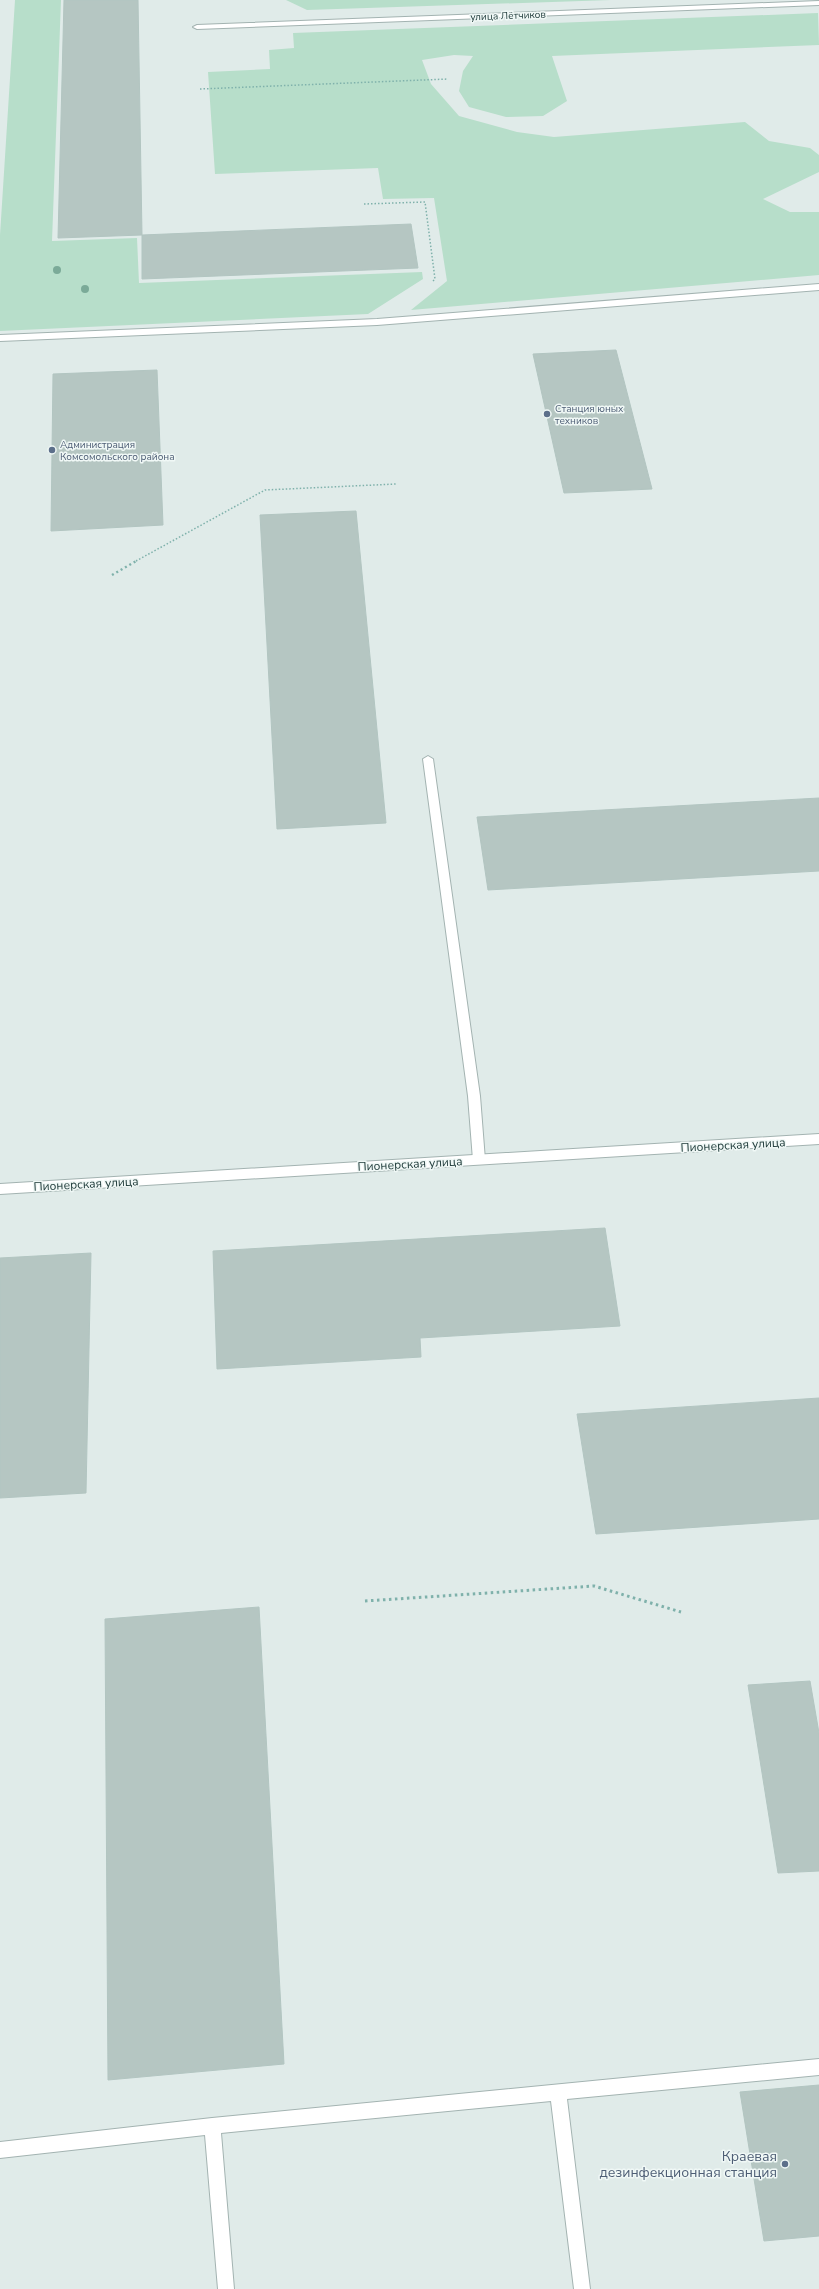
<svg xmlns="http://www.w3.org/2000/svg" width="819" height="2289" font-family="'Nunito Sans',sans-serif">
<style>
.green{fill:#b7deca}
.building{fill:#b5c6c2;stroke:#b2c5c1}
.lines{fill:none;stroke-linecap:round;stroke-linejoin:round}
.service-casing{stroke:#a3b3b1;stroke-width:2}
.minor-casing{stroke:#a3b3b1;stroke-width:2}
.path-far2{stroke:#7fb1ab;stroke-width:1.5;stroke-dasharray:1.5 2;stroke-linecap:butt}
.path-far1{stroke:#7fb1ab;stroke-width:2.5;stroke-dasharray:2 3;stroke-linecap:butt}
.path{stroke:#7fb1ab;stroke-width:3;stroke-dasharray:2.5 3.5;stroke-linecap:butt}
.service{fill:#fff;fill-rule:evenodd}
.minor{fill:#fff;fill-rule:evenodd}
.tree{fill:#7baa98}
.service-dot{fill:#5c6f8a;stroke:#f0f8f6;stroke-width:1.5}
.labels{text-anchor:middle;stroke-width:3;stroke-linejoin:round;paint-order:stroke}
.far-street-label{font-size:10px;fill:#203c3b;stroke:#f0f8f6}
.far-service-label{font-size:10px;fill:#4e5e75;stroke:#f0f8f6;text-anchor:start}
.street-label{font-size:12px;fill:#203c3b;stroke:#f0f8f6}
.near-service-label{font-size:14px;fill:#4e5e75;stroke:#f0f8f6;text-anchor:end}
</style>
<rect width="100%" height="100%" fill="#e0ebe9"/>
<path class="green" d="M15 0H61L52 241 137 238 139 283 422 272 423 279 368 314 0 331V235Z
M286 0H611L307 10Z
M818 13 819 45 552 56 567 101 543 116 506 117 469 107 459 91 463 71 473 56 454 55 422 60 431 84 459 116 517 132 554 137 745 122 769 141 810 148 819 155V172L763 199 790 212H819V275L411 310 447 281 434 198 383 199 378 168 215 174 208 72 270 69 269 50 294 48 293 33Z"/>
<path class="building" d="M64 0H138L142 235 58 238Z
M411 224 418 268 142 279V235Z
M616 350 652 489 564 493 533 354Z
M157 370 163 525 51 531 53 374Z
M356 511 386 823 277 829 260 515Z
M819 798V871L488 890 477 817Z
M605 1228 620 1326 420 1338 421 1357 217 1369 213 1251Z
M91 1253 86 1493 0 1498V1258Z
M819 1398V1519L596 1534 577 1414Z
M259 1607 284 2064 108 2080 105 1619Z
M810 1681 819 1733V1871L778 1873 748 1685Z
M819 2085V2236L764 2241 740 2092Z"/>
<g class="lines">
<defs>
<path id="service" d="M819 284V290L377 325 0 341V335L377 319Z
M428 756 433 759 480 1096 485 1160 483 1163H475L473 1160 468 1096 423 759Z
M819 2059V2075L567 2099 590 2289H574L551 2101 221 2133 234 2289H218L205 2135 0 2158V2142L212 2118Z"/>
<path id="minor" d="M819 1V5L197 29 193 27 197 25Z
M819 1134V1144L0 1194V1184Z"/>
</defs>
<use href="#service" class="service-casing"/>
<use href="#minor" class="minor-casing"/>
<path class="path-far2" d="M200 89 448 79
M364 204 425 202 435 279 433 281
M136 561 265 490 396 484"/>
<path class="path-far1" d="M112 575 138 560"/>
<path class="path" d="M365 1601 594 1586 681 1612"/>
<use href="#service" class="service"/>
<use href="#minor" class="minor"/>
</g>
<g class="tree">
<circle cx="57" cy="270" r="4"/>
<circle cx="85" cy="289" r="4"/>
</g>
<g class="service-dot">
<circle cx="547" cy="414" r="4"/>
<circle cx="52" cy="450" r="4"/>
<circle cx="785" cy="2164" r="4"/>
</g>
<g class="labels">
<g class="far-street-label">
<text transform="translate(508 15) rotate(-2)" y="4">улица Лётчиков</text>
</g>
<g class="far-service-label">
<text x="555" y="412">Станция юных<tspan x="555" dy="12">техников</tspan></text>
<text x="60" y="448">Администрация<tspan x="60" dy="12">Комсомольского района</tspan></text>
</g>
<g class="street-label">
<text transform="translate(733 1145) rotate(-3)" y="4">Пионерская улица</text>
<text transform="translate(410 1164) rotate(-3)" y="4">Пионерская улица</text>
<text transform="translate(86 1184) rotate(-3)" y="4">Пионерская улица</text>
</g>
<g class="near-service-label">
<text x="777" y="2161">Краевая<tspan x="777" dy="16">дезинфекционная станция</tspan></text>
</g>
</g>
</svg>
